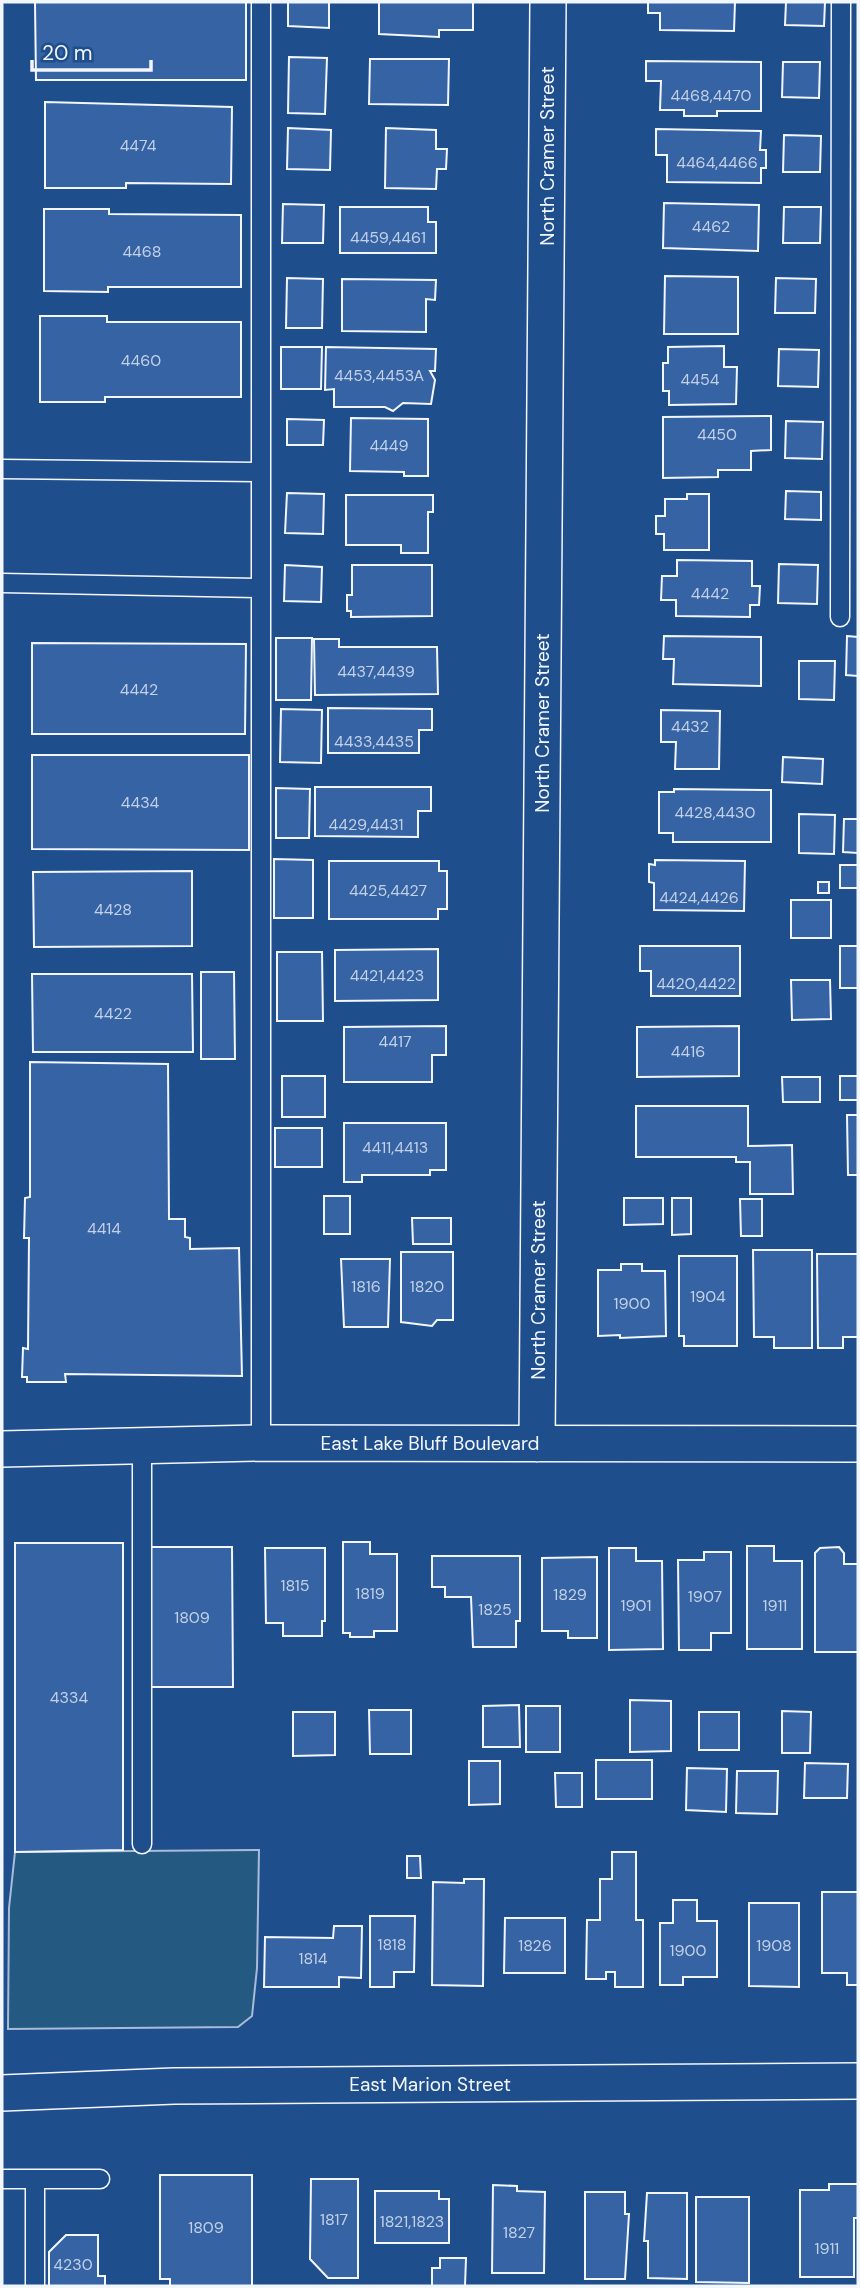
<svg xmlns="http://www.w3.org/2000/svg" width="860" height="2288" font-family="'DM Sans',sans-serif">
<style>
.green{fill:#245a82;stroke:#a8bbd7;stroke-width:2}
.building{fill:#3563a3;stroke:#f2f6ff;stroke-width:2}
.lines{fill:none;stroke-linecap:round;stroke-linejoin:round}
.lane-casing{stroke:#f2f6ff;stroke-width:21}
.street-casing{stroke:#f2f6ff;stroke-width:38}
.lane{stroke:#1f4e8c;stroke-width:18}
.street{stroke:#1f4e8c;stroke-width:35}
.labels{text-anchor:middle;stroke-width:5;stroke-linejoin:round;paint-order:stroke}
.number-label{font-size:16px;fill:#c3d1e8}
.street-label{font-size:19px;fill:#f2f6ff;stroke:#1f4e8c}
</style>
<rect width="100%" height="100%" fill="#1f4e8c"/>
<path class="green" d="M259 1850 257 1968 252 2016 238 2027 8 2029 9 1908 15 1852Z"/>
<path class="building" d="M35 2H246V80H36Z
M288 2H329V28L288 26Z
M379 2H473V30H439V37L379 34Z
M648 2H735L734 31 660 30V13H648Z
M786 2H825L824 26 785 25Z
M289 57 327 58 325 114 288 113Z
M370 59H449L448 105 369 104Z
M646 61 761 62V111H717V116H684V110H660L661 81H646Z
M783 62H820L819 98 782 97Z
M45 102 232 107 231 184 126 183V188H45Z
M288 128 331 130 330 170 287 169Z
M386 128 436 130V149H447L446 169H437L436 189 385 188Z
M656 129 761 131 760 150H766V168H761V183L667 182V155H656Z
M784 135 821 136 820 172H783Z
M664 203 759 205 758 251 663 248Z
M283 204 324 205 323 243H282Z
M340 207H428V222H436V253H340Z
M784 207H821L820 243H783Z
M44 209H109V214L241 215V287H108V292L44 291Z
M665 276 738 277V334H664Z
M287 278 323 279 322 328H286Z
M776 278 816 279 815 313H775Z
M342 279 436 280 435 300 426 299V332L342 331Z
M40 316H107V322H241V397H105V402H40Z
M724 346V367H737L736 404 669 405V391H663V363H668V347Z
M281 347H322L321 389H281Z
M326 347 436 349 435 371H430L435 380 431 404 403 403 393 411 385 407H334V389L325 390Z
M779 349 819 350 818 387 778 386Z
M771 416V450L751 451V470H718V477L663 478V417Z
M351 418 428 419V476H404V472L350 471Z
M287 419 324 420 323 445H287Z
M786 421 823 422 822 459 785 458Z
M786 491 821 492V520L785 519Z
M287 493 324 494 323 534 285 533Z
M687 494H709V550H664V534H656V516H665V499H687Z
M346 495H433V512H428V553H401V545H346Z
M677 560 752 561V586H760L759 605H750V617L676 616V600H661L662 576H677Z
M779 564 818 565 817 604 778 603Z
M285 565 322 567 321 602 284 601Z
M352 565H432V616L351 617V611H347V595H352Z
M664 636 761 637V686L673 684 674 659H663Z
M847 636 858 637V676L846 675Z
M276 638H312L311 700H276Z
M314 639H339V647H437L438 694 315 695Z
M32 643 246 644 245 734H32Z
M799 661H835L834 700 799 699Z
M328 708 432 709V730H419V753H328Z
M281 709 322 710 321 763 280 762Z
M661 710 720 711 719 769H675L676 742H661Z
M32 755H249V850L32 849Z
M783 757 823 759 822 784 782 782Z
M315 787H431V811H418V837L315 836Z
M276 788 310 789 309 838H276Z
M674 789 771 790V842H673V833H659V792H674Z
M799 814 835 815 834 854 799 853Z
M844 819H858V853L843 852Z
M274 859 313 860V918H274Z
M655 860 745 861 744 911 654 910V883L649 882V864L655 865Z
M329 861H439V871H447V909H438V919H329Z
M840 865H858V888H840Z
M192 871V946L34 947 33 872Z
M818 882H829V893H818Z
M791 900H831V938H791Z
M640 946H740V996H651V971H640Z
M840 946H858V988H840Z
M438 949V1000L335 1001V950Z
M277 952H322L323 1021H277Z
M201 972H234L235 1059H201Z
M32 974H192L193 1052H33Z
M791 980H830L831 1019 792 1020Z
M446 1026V1055H432V1082H344V1027Z
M739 1026V1076L637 1077V1027Z
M30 1062 168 1064 169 1219H185V1237L190 1238V1249L239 1248 242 1376 65 1374 66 1382H27V1377H22L23 1348 28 1349 29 1238H24L25 1198 30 1197Z
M282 1076H325V1117H282Z
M840 1076H858V1100H840Z
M782 1077H820V1102H783Z
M636 1106H748V1146L792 1145 793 1194H750V1162H736V1157H636Z
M847 1115H858V1175H848Z
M344 1123H446V1170H430V1175H362V1182H344Z
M275 1128H322V1167H275Z
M324 1196H350V1234H324Z
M624 1198H663V1224L624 1225Z
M672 1198H691V1234L672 1235Z
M740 1199H762V1236H741Z
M412 1218H451V1244H413Z
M753 1250H812V1348H774V1337H754Z
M401 1252H453V1320H437L432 1326 401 1322Z
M817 1254H858V1337H843V1348H818Z
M679 1256H737V1346H684V1336H679Z
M341 1259H390L388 1327H344Z
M621 1264H642V1271H665L666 1336 620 1338V1335L598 1336V1270H621Z
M343 1542H370V1554H397V1631H374V1637H350V1633H343Z
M15 1543H123V1850L15 1852Z
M747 1546H774V1561H802V1649H747Z
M150 1547H232L233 1687H151Z
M839 1547 844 1553V1564H858V1652H815V1553L820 1548Z
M265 1548H325V1621H322V1636H283V1623H266Z
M609 1548H636V1561H662L663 1649 609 1650Z
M704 1552H731V1633H711V1650H679L678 1560H704Z
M432 1556H520V1621H516V1647H473L471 1597H445V1587H432Z
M597 1557V1638H568V1631H542V1558Z
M630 1700 671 1701V1751L630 1752Z
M519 1705 520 1747H483V1706Z
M526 1706H560V1752H526Z
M369 1710H411V1754H370Z
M782 1711 811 1712 810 1753H782Z
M293 1712H335V1755L293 1756Z
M699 1712H739V1750H699Z
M596 1760H652V1799H596Z
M469 1761H500V1804L469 1805Z
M805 1763 848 1764 847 1798H804Z
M687 1768 727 1769 726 1812 686 1810Z
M737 1771H778L777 1814 736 1813Z
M555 1773H582V1807H556Z
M612 1852H636V1920H643V1987H615V1972H606V1979H586L587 1920H600V1879H612Z
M407 1856H420L421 1878H407Z
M464 1879H484L483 1986 432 1985 433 1882 464 1883Z
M822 1892H858V1985H847V1973H822Z
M673 1900H697V1921H717V1977H683V1985H660V1923H673Z
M749 1903H799V1987L749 1986Z
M370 1916H415L414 1972H394V1987H370Z
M505 1918H565V1973H504Z
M334 1926H362L361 1978 339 1977V1987H264L265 1937 333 1938Z
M160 2175H252V2286H170V2279H160Z
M311 2179H358V2278H328L310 2259Z
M829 2184H858V2218H854V2277H800V2190H829Z
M493 2185 517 2186V2191L545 2192 544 2273H492Z
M375 2191H439V2199H449V2243H375Z
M585 2192H625V2214H629L625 2279H585Z
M647 2193H687V2279L648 2278V2241H644Z
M696 2197H749V2283L696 2282Z
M66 2235H98V2276H105V2286H49V2252Z
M440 2258H466L465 2286H432V2268H440Z"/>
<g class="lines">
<defs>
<path id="lane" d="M261 2V1443
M2 469 261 472
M2 583 261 588
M840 617 841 2
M142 1448V1844
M2 2179H100
M35 2179V2286"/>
<path id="street" d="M537 1444 548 2
M2 1449 261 1443 858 1444
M2 2093 174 2086 858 2081"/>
</defs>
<use href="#lane" class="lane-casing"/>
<use href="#street" class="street-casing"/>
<use href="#lane" class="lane"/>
<use href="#street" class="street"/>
</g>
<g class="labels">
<g class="number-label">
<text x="711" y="101">4468,4470</text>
<text x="138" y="151">4474</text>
<text x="717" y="168">4464,4466</text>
<text x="711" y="232">4462</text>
<text x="388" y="243">4459,4461</text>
<text x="142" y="257">4468</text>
<text x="141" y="366">4460</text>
<text x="379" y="381">4453,4453A</text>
<text x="700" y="385">4454</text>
<text x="717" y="440">4450</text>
<text x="389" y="451">4449</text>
<text x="710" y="599">4442</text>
<text x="376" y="677">4437,4439</text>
<text x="139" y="695">4442</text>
<text x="690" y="732">4432</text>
<text x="374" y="747">4433,4435</text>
<text x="140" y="808">4434</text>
<text x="715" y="818">4428,4430</text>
<text x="366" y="830">4429,4431</text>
<text x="388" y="896">4425,4427</text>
<text x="699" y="903">4424,4426</text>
<text x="113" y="915">4428</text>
<text x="387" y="981">4421,4423</text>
<text x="696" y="989">4420,4422</text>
<text x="113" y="1019">4422</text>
<text x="395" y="1047">4417</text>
<text x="688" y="1057">4416</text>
<text x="395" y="1153">4411,4413</text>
<text x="104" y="1234">4414</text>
<text x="366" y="1292">1816</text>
<text x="427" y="1292">1820</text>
<text x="708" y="1302">1904</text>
<text x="632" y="1309">1900</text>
<text x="295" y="1591">1815</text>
<text x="370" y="1599">1819</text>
<text x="570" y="1600">1829</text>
<text x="705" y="1602">1907</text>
<text x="636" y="1611">1901</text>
<text x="775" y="1611">1911</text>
<text x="495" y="1615">1825</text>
<text x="192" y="1623">1809</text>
<text x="69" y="1703">4334</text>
<text x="392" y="1950">1818</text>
<text x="535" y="1951">1826</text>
<text x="774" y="1951">1908</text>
<text x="688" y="1956">1900</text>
<text x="313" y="1964">1814</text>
<text x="334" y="2225">1817</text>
<text x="412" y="2227">1821,1823</text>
<text x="206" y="2233">1809</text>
<text x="519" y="2238">1827</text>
<text x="827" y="2254">1911</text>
<text x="73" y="2270">4230</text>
</g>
<g class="street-label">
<text transform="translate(547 156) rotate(-90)" y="7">North Cramer Street</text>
<text transform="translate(542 723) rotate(-90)" y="7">North Cramer Street</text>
<text transform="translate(538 1290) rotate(-90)" y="7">North Cramer Street</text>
<text x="430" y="1450">East Lake Bluff Boulevard</text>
<text x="430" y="2091">East Marion Street</text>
</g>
</g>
<rect width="860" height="2288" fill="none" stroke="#f2f6ff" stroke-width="7"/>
<path d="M32 60v10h119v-10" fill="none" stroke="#f2f6ff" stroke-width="3.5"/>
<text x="42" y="60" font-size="21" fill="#f2f6ff" stroke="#1f4e8c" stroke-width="5" paint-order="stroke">20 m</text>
</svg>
